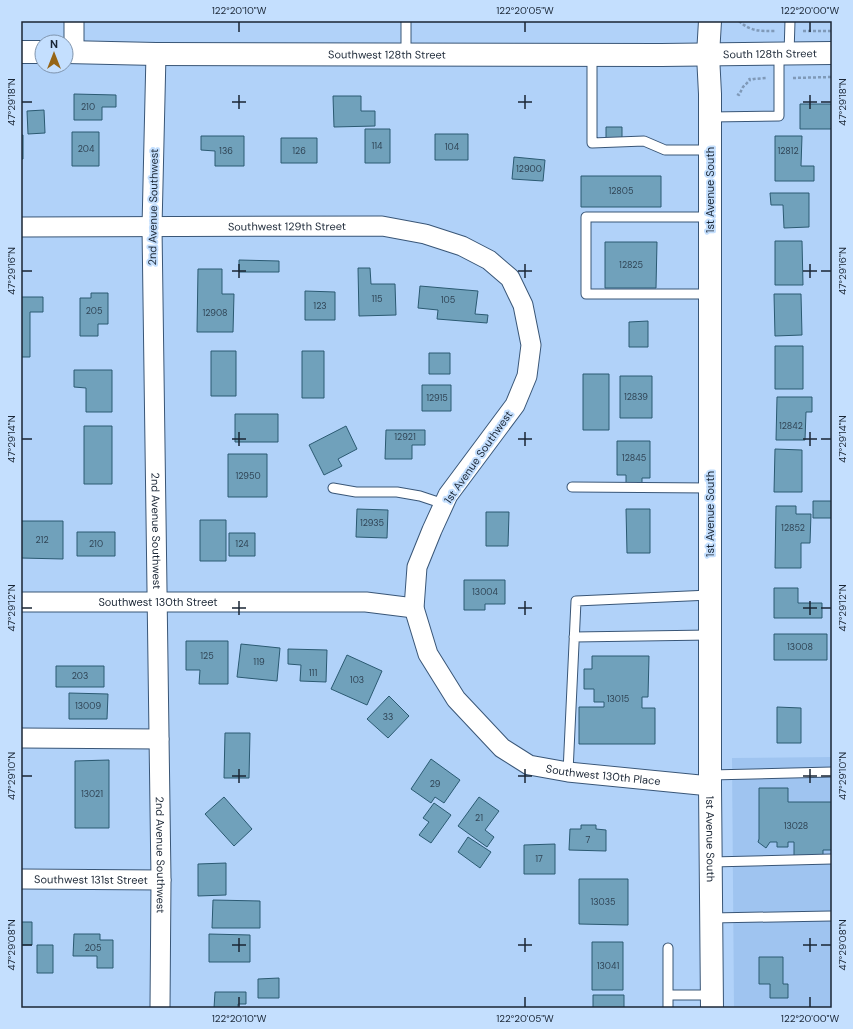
<svg xmlns="http://www.w3.org/2000/svg" width="853" height="1029" font-family="'DM Sans',sans-serif">
<style>
.built{fill:#9fc4f0}
.building{fill:#70a1bb;stroke:#2b5a72}
.lines{fill:none;stroke-linecap:round;stroke-linejoin:round}
.lane-casing{stroke:#395677;stroke-width:11}
.street-casing{stroke:#395677;stroke-width:21}
.secondary-casing{stroke:#395677;stroke-width:24}
.path{stroke:#7f99b8;stroke-width:2.5;stroke-dasharray:3 2;stroke-linecap:butt}
.lane{stroke:#fff;stroke-width:9}
.street{stroke:#fff;stroke-width:19}
.secondary{stroke:#fff;stroke-width:22}
.ticks{fill:none;stroke:#1a2635;stroke-width:1.5}
.labels{text-anchor:middle;stroke-width:4;stroke-linejoin:round;paint-order:stroke}
.number-label{font-size:9px;fill:#304556}
.street-label{font-size:11px;fill:#1a2635;stroke:#c4dffe}
.neatline{fill:none;stroke:#1a2635;stroke-width:1.5}
.ticks-label{font-size:10px;text-anchor:middle;fill:#1a2635}
</style>
<rect width="100%" height="100%" fill="#b1d2f9"/>
<path class="built" d="M832 757V1008H734L732 758Z"/>
<path class="building" d="M74 94 116 95V107H102V120H74Z
M333 96H361V111H375V126L334 127Z
M800 104H832V129H800Z
M44 110 45 133 28 134 27 111Z
M606 127H622V139H606Z
M365 129H390V163H365Z
M72 132H99V166H72Z
M435 134H468V160H435Z
M21 135H23V159H21Z
M201 136H244V166H215V151L201 150Z
M775 136H802L801 166H814V181H775Z
M281 138H317V163H281Z
M514 157 545 160 543 181 512 179Z
M581 176H661V207H581Z
M770 193H809V227L784 228 783 205H771Z
M775 241H802L803 285H775Z
M605 242H657L656 288H605Z
M239 260 279 261V272H239Z
M358 268H370L371 284H395L396 315 359 316Z
M198 269H222V294H234L233 332H197Z
M420 286 478 291 475 314 488 315 487 323 437 319 438 310 418 308Z
M305 291 335 292V320H305Z
M91 293H108V324H98V336H80V298H91Z
M774 294H801L802 335 775 336Z
M21 297H43V312H30V357H21Z
M648 321V347H629V322Z
M775 346H803V389H775Z
M211 351H236V396H211Z
M302 351H324V398H302Z
M429 353H450V374H429Z
M74 370H112V412H86V388L74 387Z
M583 374H609V430H583Z
M620 376H652V418H620Z
M422 385H451V411H422Z
M777 397H812V412H806L805 440H776Z
M235 414H278V442H235Z
M84 426H112V484H84Z
M346 426 357 449 338 459 342 466 324 475 309 445Z
M386 430H425V445H412V459H385Z
M617 441H650V478H642V486H626V475H617Z
M775 449 802 450V492H774Z
M228 454H267V497H228Z
M813 501H832V518H813Z
M776 506H796V514H811L810 543H801V568H775Z
M357 509 388 510 387 538 356 537Z
M626 509H650V553H627Z
M486 512H509L508 546H486Z
M200 520H226V561H200Z
M21 521H63V559L21 558Z
M77 532H115V556H77Z
M229 533H255V556H229Z
M464 580H505V604H485V610H464Z
M774 588H798V603H822V618H774Z
M774 634H827V660H774Z
M186 641H228V684H199L200 670H186Z
M241 644 280 648 277 681 237 677Z
M288 649 327 650 326 682 300 681 301 665 288 664Z
M347 655 382 671 367 705 331 689Z
M592 656H649L648 697H642V708H655V744H579V707H604V702H594V689H584V669H592Z
M56 666H104V687H56Z
M69 693 108 694 107 719H69Z
M389 696 409 716 388 738 367 719Z
M777 707 801 708V743H777Z
M225 733H250L249 778H224Z
M431 759 460 780 444 803 435 797 431 803 411 789Z
M109 760V828H75V761Z
M759 788H788V802H832V850H823V856H794V842H788V847H777V842H770L766 848 758 842 759 839Z
M224 797 252 829 234 846 205 814Z
M479 797 499 811 485 830 494 837 487 847 458 826Z
M434 803 451 815 431 843 419 835 429 822 423 818Z
M581 825H596V829L606 830V851L569 850 570 829H581Z
M468 837 491 852 480 868 458 852Z
M555 844V874H524V845Z
M226 863V895L198 896V864Z
M579 879H628V925L579 924Z
M213 900 260 901V928H212Z
M21 922H32V945H21Z
M74 934H100V940H113V968H97V956H73Z
M209 934 250 935V962H209Z
M592 942H623V990H592Z
M37 945H53V973H37Z
M759 957H783V984H788V998H770V984H759Z
M279 978V998H258V979Z
M215 992H246V1004H238V1008H214Z
M593 995H624V1008H593Z"/>
<g class="lines">
<defs>
<path id="lane" d="M406 21V55
M789 54 790 21
M592 55V143L644 141 665 150H710
M710 117 779 116V54
M710 217H586V294H710
M572 487 710 488
M333 488 356 492H397L420 496 444 504
M574 637 710 635
M568 772 576 601 710 595
M710 775 832 772
M711 862 832 859
M711 918 831 916
M668 948V995
M668 1008V995H712"/>
<g id="street">
<path d="M74 21V52"/>
<path id="s1" d="M156 54 152 227 161 880 160 1008"/>
<path id="s2" d="M21 227 382 226 425 234 462 246 489 260 510 278 523 305 531 345 527 376 515 405 448 495 432 530 417 567 414 608 428 654 456 699 502 748 529 765 568 772 710 786"/>
<path id="s3" d="M21 602H366L414 608"/>
<path d="M21 738 159 739"/>
<path id="s4" d="M21 879 161 880"/>
</g>
<g id="secondary">
<path id="s5" d="M710 21 708 55 710 94V786L712 1008"/>
<path d="M21 52H42"/>
<path id="s6" d="M66 52 156 54 661 55 832 53"/>
</g>
</defs>
<use href="#lane" class="lane-casing"/>
<use href="#street" class="street-casing"/>
<use href="#secondary" class="secondary-casing"/>
<path class="path" d="M739 21C751 32 761 31 776 31
M803 31H832
M749 78 750 80 754 79 766 78
M793 78 832 77
M737 94 739 95 743 87 750 80"/>
<use href="#lane" class="lane"/>
<use href="#street" class="street"/>
<use href="#secondary" class="secondary"/>
</g>
<path class="ticks" d="M239 22V32M525 22V32M810 22V32M239 95V109M525 95V109M810 95V109M22 102H32M232 102H246M518 102H532M803 102H817M821 102H831M239 264V278M525 264V278M810 264V278M22 271H32M232 271H246M518 271H532M803 271H817M821 271H831M239 432V446M525 432V446M810 432V446M22 439H32M232 439H246M518 439H532M803 439H817M821 439H831M239 601V615M525 601V615M810 601V615M22 608H32M232 608H246M518 608H532M803 608H817M821 608H831M239 769V783M525 769V783M810 769V783M22 776H32M232 776H246M518 776H532M803 776H817M821 776H831M239 938V952M525 938V952M810 938V952M22 945H32M232 945H246M518 945H532M803 945H817M821 945H831M239 997V1007M525 997V1007M810 997V1007"/>
<g class="labels">
<g class="number-label">
<text x="88" y="110">210</text>
<text x="377" y="149">114</text>
<text x="452" y="150">104</text>
<text x="86" y="152">204</text>
<text x="226" y="154">136</text>
<text x="299" y="154">126</text>
<text x="788" y="154">12812</text>
<text x="529" y="172">12900</text>
<text x="621" y="194">12805</text>
<text x="631" y="268">12825</text>
<text x="377" y="302">115</text>
<text x="448" y="303">105</text>
<text x="320" y="309">123</text>
<text x="94" y="314">205</text>
<text x="215" y="316">12908</text>
<text x="636" y="400">12839</text>
<text x="437" y="401">12915</text>
<text x="791" y="429">12842</text>
<text x="405" y="440">12921</text>
<text x="634" y="461">12845</text>
<text x="248" y="479">12950</text>
<text x="372" y="526">12935</text>
<text x="793" y="531">12852</text>
<text x="42" y="543">212</text>
<text x="96" y="547">210</text>
<text x="242" y="547">124</text>
<text x="485" y="595">13004</text>
<text x="800" y="650">13008</text>
<text x="207" y="659">125</text>
<text x="259" y="665">119</text>
<text x="313" y="676">111</text>
<text x="80" y="679">203</text>
<text x="357" y="683">103</text>
<text x="618" y="702">13015</text>
<text x="88" y="709">13009</text>
<text x="388" y="720">33</text>
<text x="435" y="787">29</text>
<text x="92" y="797">13021</text>
<text x="479" y="821">21</text>
<text x="796" y="829">13028</text>
<text x="588" y="843">7</text>
<text x="539" y="862">17</text>
<text x="603" y="905">13035</text>
<text x="93" y="951">205</text>
<text x="608" y="969">13041</text>
</g>
<g class="street-label">
<text dy="4" stroke="none"><textPath href="#s6" startOffset="704">South 128th Street</textPath></text>
<text dy="4" stroke="none"><textPath href="#s6" startOffset="321">Southwest 128th Street</textPath></text>
<text transform="translate(710 190) rotate(-90)" y="4">1st Avenue South</text>
<text transform="translate(153 207) rotate(-89)" y="4">2nd Avenue Southwest</text>
<text dy="4" stroke="none"><textPath href="#s2" startOffset="266">Southwest 129th Street</textPath></text>
<text transform="translate(478 457) rotate(-55)" y="4">1st Avenue Southwest</text>
<text transform="translate(710 514) rotate(-90)" y="4">1st Avenue South</text>
<text dy="4" stroke="none"><textPath href="#s1" startOffset="477">2nd Avenue Southwest</textPath></text>
<text dy="4" stroke="none"><textPath href="#s3" startOffset="137">Southwest 130th Street</textPath></text>
<text dy="4" stroke="none"><textPath href="#s2" startOffset="1142">Southwest 130th Place</textPath></text>
<text dy="4" stroke="none"><textPath href="#s5" startOffset="818">1st Avenue South</textPath></text>
<text dy="4" stroke="none"><textPath href="#s1" startOffset="801">2nd Avenue Southwest</textPath></text>
<text dy="4" stroke="none"><textPath href="#s4" startOffset="70">Southwest 131st Street</textPath></text>
</g>
</g>
<rect width="853" height="1029" fill="none" stroke="#c4dffe" stroke-width="44"/>
<g transform="translate(54 54)"><circle r="19" fill="#c4dffe" stroke="#8095ae"/>
<path d="M0-3L7 15L0 10L-7 15Z" fill="#966516"/>
<text y="-6" font-size="11" font-weight="bold" text-anchor="middle" fill="#1a2635">N</text>
</g>
<rect x="22" y="22" width="809" height="985" class="neatline"/>
<g class="ticks-label">
<text x="239" y="14">122°20'10"W</text>
<text x="525" y="14">122°20'05"W</text>
<text x="810" y="14">122°20'00"W</text>
<text transform="translate(11 102) rotate(-90)" y="4">47°29'18"N</text>
<text transform="translate(842 102) rotate(-90)" y="4">47°29'18"N</text>
<text transform="translate(11 271) rotate(-90)" y="4">47°29'16"N</text>
<text transform="translate(842 271) rotate(-90)" y="4">47°29'16"N</text>
<text transform="translate(11 439) rotate(-90)" y="4">47°29'14"N</text>
<text transform="translate(842 439) rotate(-90)" y="4">47°29'14"N</text>
<text transform="translate(11 608) rotate(-90)" y="4">47°29'12"N</text>
<text transform="translate(842 608) rotate(-90)" y="4">47°29'12"N</text>
<text transform="translate(11 776) rotate(-90)" y="4">47°29'10"N</text>
<text transform="translate(842 776) rotate(-90)" y="4">47°29'10"N</text>
<text transform="translate(11 945) rotate(-90)" y="4">47°29'08"N</text>
<text transform="translate(842 945) rotate(-90)" y="4">47°29'08"N</text>
<text x="239" y="1022">122°20'10"W</text>
<text x="525" y="1022">122°20'05"W</text>
<text x="810" y="1022">122°20'00"W</text>
</g>
</svg>
